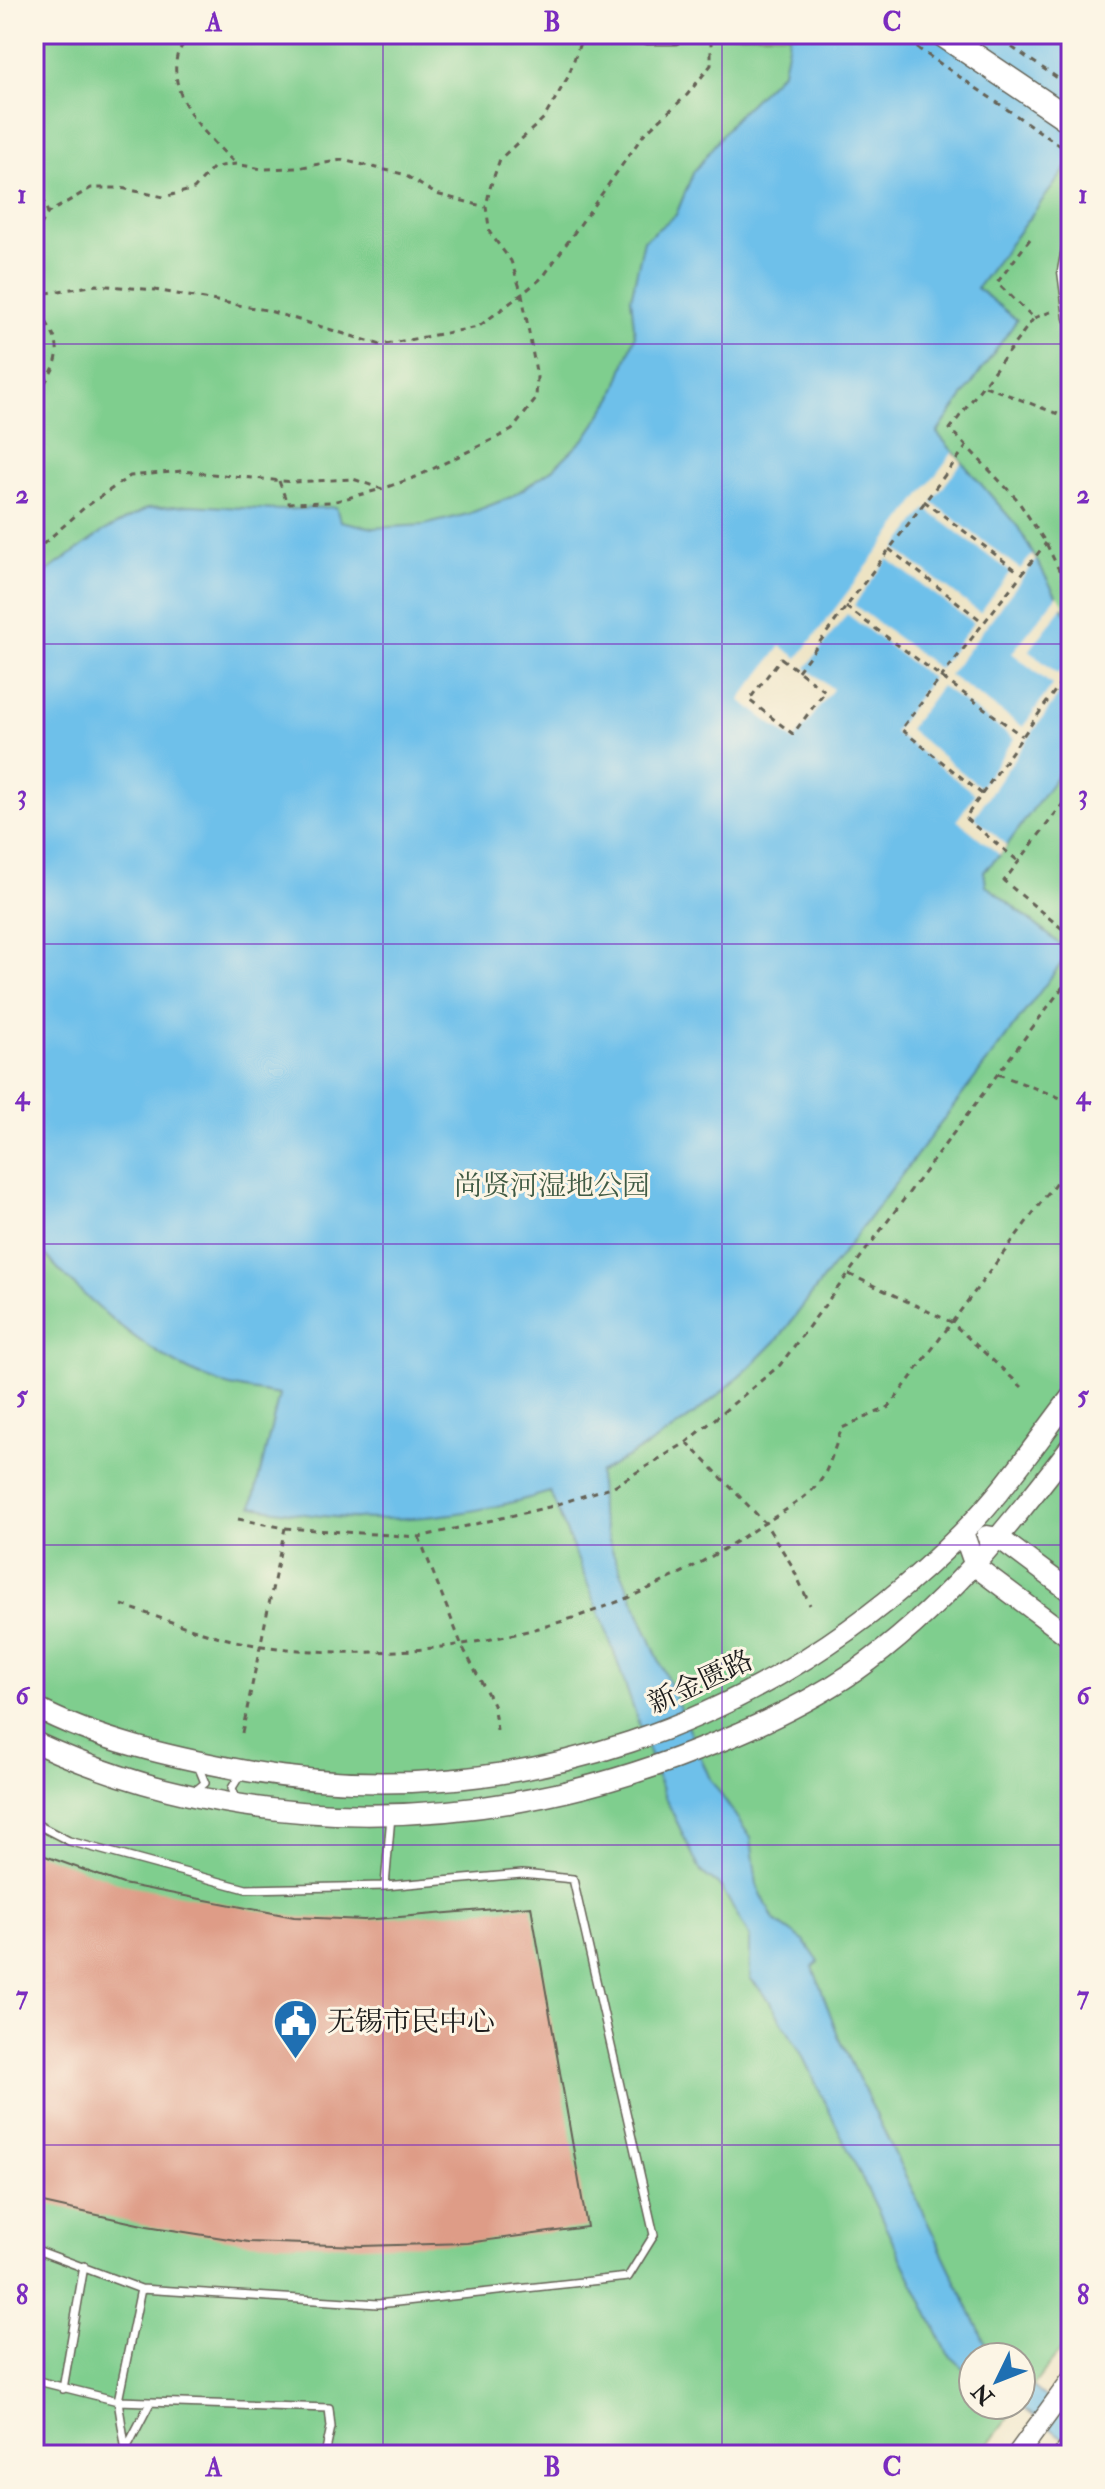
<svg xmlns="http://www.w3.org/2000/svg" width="1105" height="2489" font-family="'IM FELL Double Pica','Noto Serif SC',serif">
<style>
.green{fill:#7fce8e;stroke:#4e7555;stroke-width:2}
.water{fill:#6ec0ea;stroke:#456e83;stroke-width:2}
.pier{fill:#ede3c3;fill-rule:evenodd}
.building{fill:#de9c87}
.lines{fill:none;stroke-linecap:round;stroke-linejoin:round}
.lane-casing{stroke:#656256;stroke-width:10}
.street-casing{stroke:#656256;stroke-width:17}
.secondary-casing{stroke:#656256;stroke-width:23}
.primary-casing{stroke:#656256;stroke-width:27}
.path{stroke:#656256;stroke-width:3;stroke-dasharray:6 6;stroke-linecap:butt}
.lane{stroke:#fff;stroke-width:7}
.street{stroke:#fff;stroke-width:14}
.secondary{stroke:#fff;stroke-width:20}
.primary{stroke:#fff;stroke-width:24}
.grid{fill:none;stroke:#7b2cbf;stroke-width:2;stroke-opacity:0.55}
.labels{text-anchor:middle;stroke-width:6;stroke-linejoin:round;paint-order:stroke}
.park-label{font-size:28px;fill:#3f5a44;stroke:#fcf5e5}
.street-label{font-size:28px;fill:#1c1c1c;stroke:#fcf5e5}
.poi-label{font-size:28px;fill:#1c1c1c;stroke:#fcf5e5;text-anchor:start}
.neatline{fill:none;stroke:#7b2cbf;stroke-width:3}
.grid-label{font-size:26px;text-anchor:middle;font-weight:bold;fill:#7b2cbf}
</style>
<rect width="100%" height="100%" fill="#fcf5e5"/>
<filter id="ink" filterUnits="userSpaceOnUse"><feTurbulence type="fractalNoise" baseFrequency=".0125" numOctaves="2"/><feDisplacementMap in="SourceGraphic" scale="16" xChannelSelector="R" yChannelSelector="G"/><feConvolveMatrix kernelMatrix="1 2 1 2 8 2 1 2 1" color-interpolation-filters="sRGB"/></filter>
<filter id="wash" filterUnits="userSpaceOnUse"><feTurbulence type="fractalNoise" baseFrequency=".006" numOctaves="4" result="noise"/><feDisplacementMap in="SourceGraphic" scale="32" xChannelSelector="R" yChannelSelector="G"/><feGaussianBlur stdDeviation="1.8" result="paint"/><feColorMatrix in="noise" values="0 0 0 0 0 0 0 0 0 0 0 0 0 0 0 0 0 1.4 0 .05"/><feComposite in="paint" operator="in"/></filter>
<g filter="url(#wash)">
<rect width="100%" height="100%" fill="#ede3c3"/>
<path class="green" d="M34 34H1071V2337L1021 2401V2357H973V2405H1018L980 2455H34Z"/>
<path class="water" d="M790 34H1071V162L977 288 1017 320 937 433 1018 527 1071 622V756L1000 855 984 871 986 885 1070 952 778 1339C720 1399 673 1434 599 1473L600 1512 613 1553 710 1779 751 1838 757 1885 774 1920 805 1942 819 1962 813 1967 838 2035 985 2342 1000 2357H973V2376L948 2354 801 2053 767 1997 750 1978V1937L721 1887 701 1872 663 1793 604 1624 550 1492C444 1524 360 1526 252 1506L279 1395C263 1392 246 1390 230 1386 156 1366 83 1299 34 1242V611L46 572 104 531 148 508 191 505 277 510 336 507 340 521 373 528 424 525 468 514 511 497 553 469 586 437 613 397 635 336 631 298 644 240 676 215 693 173 734 119 783 71Z
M1021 2377 1071 2418V2444L1019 2405Z"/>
<path class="pier" d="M953 452 962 462 932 502 1020 569 1032 555 1036 560 949 675 1023 727 1052 685 1012 653 1058 595 1064 605 1029 651 1058 674 1071 658V677L974 817 1007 845 1000 855 957 820 975 794 894 732 931 678 847 614 806 668 833 689 794 741 740 700 781 646 798 658ZM926 509 1010 572 980 613 896 549ZM888 559 973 623 939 669 854 605ZM941 686 1014 739 980 787 909 729Z"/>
<g id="blocks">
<path class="building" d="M34 1852 123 1884 294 1917 364 1920 531 1906 587 2227 467 2243 361 2246 248 2242 147 2226 34 2201Z"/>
</g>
</g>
<g filter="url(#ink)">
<use href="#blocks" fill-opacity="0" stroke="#656256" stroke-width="2"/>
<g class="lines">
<defs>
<path id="lane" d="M194 1792 205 1783 199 1768
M236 1799 232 1788 240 1775
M34 1823 69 1841 246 1889 385 1886 522 1874 573 1879 654 2235 628 2277 378 2304 141 2289 34 2249
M385 1886 391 1816
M34 2380 118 2401 141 2289
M63 2389 84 2266
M126 2449 150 2403
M136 2455 126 2451 118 2401 329 2408 331 2427 325 2455"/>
<path id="street" d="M1071 238 1065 271 1071 318"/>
<path id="secondary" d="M649 34H674
M963 1532 975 1566 1071 1638
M987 1536 999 1538 1071 1592
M34 1707C96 1740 172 1757 241 1770 509 1818 771 1726 962 1533 1003 1492 1036 1443 1071 1397
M34 1742C245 1840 485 1835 698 1750 753 1729 805 1705 854 1672 941 1611 1008 1529 1071 1446
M1017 2455 1071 2381
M1064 2455 1071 2446"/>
<path id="primary" d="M942 34 1071 121"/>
</defs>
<use href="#lane" class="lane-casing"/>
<use href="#street" class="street-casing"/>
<use href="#secondary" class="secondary-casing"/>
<use href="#primary" class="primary-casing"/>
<path class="path" d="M190 34C186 41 179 49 177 56 168 100 208 137 236 164
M897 34 1071 153
M992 34 1071 87
M34 175 48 213
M34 236 48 213 91 188H121L164 197 194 189 214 167 236 164 262 169 297 168 342 160 403 174 436 194 486 207
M1030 239 997 283 1034 318 950 429 1016 498 1046 543 1071 595
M34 295 97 285 155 290 266 310 381 345 478 327 522 294 511 261 490 233 486 207 490 188 500 159 544 118 568 77 583 34
M34 302C54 336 70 349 43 385
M1034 318 1053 311
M985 386 1071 419
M279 481 287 503 332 502 382 489
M924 501 1020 573
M889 549 983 622
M34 552 84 508 130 476 182 471 293 482 353 479 382 489 416 477 512 430 536 399 537 377 522 294 543 277 644 134 687 95 711 65V34
M1063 580 1071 558
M846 607 1022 736
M781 658 825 691 793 734 749 700Z
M798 671 966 447
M1071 793 1004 881 1071 936
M982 794 901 729 1046 543
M1017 860 965 818 1071 668
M998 1074 1071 1102
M849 1274 951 1322 1022 1387
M687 1442 765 1523 791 1564 810 1605
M238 1519 285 1528 419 1537 549 1507 614 1486 687 1442 780 1365 1071 976
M419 1537 462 1646 493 1704 498 1736
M122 1605C167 1620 215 1639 262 1646 433 1669 606 1628 749 1533 770 1519 801 1503 818 1484 829 1471 835 1445 842 1428L889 1407 1071 1162
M242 1733 285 1528"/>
<use href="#lane" class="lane"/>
<use href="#street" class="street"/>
<use href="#secondary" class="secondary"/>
<use href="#primary" class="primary"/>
</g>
</g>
<path class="grid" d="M383 34V2455M722 34V2455M34 344H1071M34 644H1071M34 944H1071M34 1244H1071M34 1545H1071M34 1845H1071M34 2145H1071"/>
<defs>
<symbol id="civic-pin" viewBox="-11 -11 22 30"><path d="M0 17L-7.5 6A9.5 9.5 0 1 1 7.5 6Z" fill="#1f6fb2" stroke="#fcf5e5"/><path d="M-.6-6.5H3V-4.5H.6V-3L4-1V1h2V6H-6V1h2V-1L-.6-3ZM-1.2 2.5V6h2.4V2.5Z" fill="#fff"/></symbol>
</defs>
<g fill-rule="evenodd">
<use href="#civic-pin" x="270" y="1996" width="51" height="69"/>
</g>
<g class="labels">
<g class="park-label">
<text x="552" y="1195">尚贤河湿地公园</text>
</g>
<g class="street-label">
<text transform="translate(700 1681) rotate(-25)" y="10">新金匮路</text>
</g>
<g class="poi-label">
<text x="327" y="2031">无锡市民中心</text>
</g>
</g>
<rect width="1105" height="2489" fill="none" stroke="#fcf5e5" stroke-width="88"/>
<g transform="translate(997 2381) rotate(227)"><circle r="38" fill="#fcf5e5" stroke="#a29e95" stroke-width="2"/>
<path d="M0-6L14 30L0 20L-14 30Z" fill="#1f6fb2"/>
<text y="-12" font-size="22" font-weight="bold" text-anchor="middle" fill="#1c1c1c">N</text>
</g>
<rect x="44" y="44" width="1017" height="2401" class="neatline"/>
<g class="grid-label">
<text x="214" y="31">A</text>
<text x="552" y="31">B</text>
<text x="892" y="31">C</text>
<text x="22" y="203">1</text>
<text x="1083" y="203">1</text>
<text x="22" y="503">2</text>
<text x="1083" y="503">2</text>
<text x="22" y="803">3</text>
<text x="1083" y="803">3</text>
<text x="22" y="1104">4</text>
<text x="1083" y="1104">4</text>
<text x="22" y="1404">5</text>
<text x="1083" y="1404">5</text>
<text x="22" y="1704">6</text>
<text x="1083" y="1704">6</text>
<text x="22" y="2004">7</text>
<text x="1083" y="2004">7</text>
<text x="22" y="2304">8</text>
<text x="1083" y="2304">8</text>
<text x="214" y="2476">A</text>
<text x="552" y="2476">B</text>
<text x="892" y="2476">C</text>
</g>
</svg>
